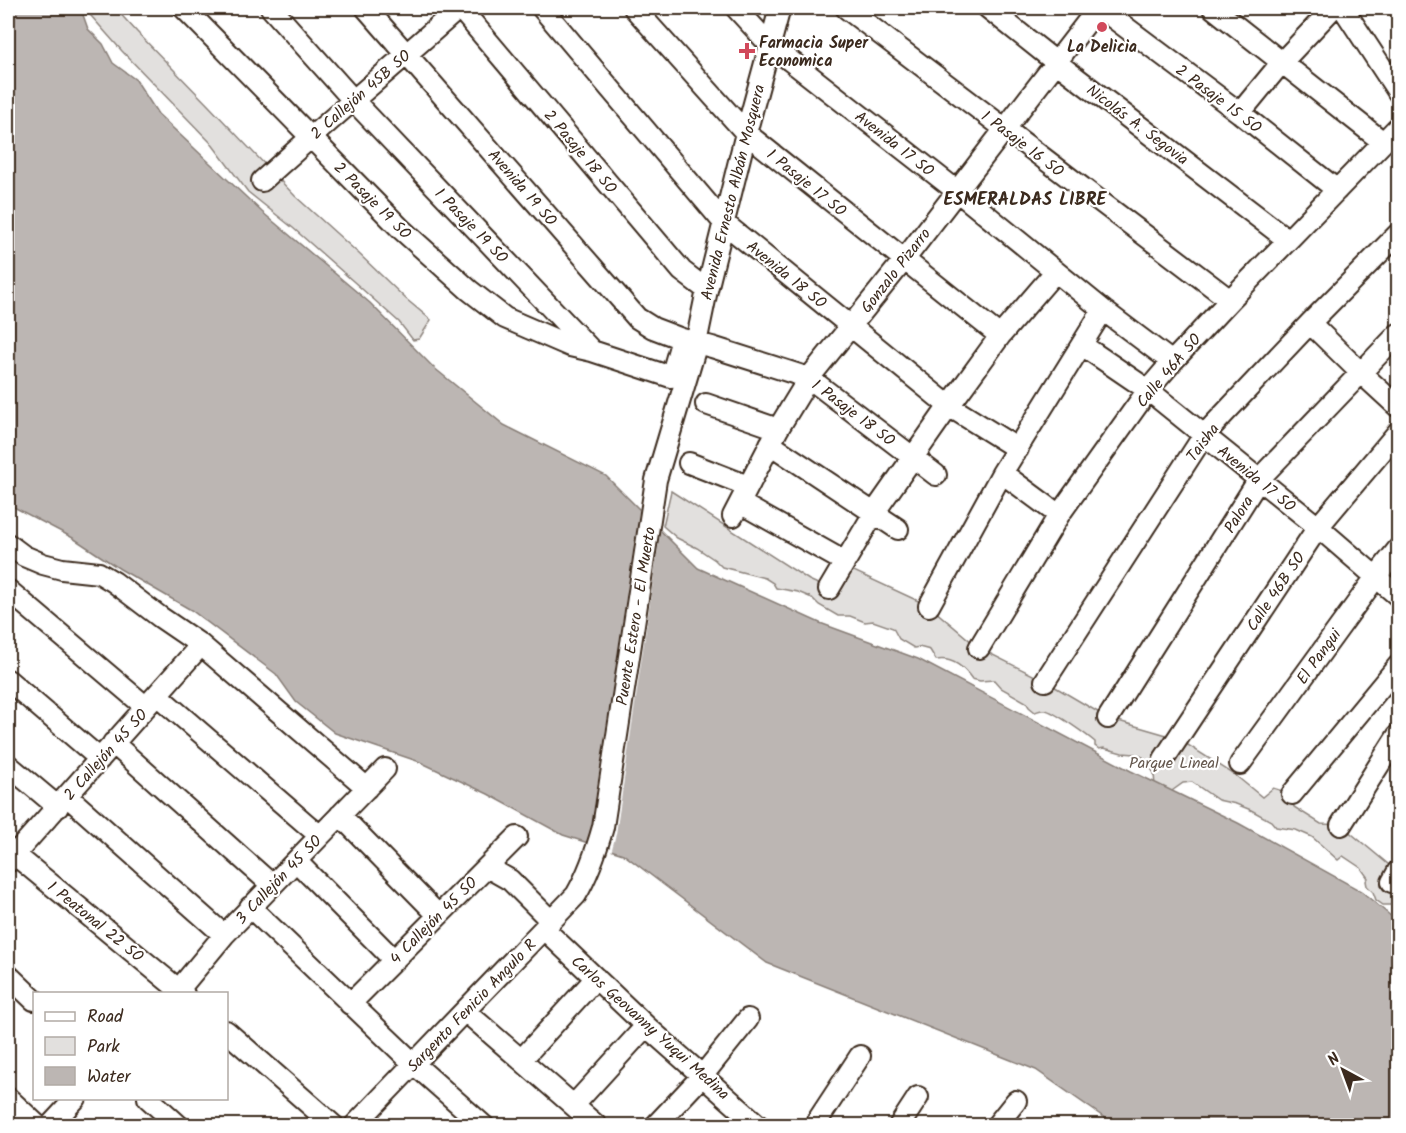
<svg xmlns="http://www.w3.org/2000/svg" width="1406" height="1133" font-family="Kalam,sans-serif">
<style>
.green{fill:#e2e0de;stroke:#8e857e;stroke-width:1.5}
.water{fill:#bcb6b3;stroke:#887e77;stroke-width:1.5}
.pier{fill:#fff}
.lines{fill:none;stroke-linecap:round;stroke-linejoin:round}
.minor-casing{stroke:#3b2a1e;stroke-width:24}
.minor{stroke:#fff;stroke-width:20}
.poi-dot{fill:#d1495b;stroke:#fff;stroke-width:2}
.labels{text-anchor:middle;stroke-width:4.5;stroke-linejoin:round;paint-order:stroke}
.poi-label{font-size:16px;font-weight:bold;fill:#3b2a1e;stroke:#fff;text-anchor:start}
.street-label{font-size:16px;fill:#3b2a1e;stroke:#fff}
.park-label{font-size:16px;fill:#65584e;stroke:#fff}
.neighbourhood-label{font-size:18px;font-weight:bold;fill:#3b2a1e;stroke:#fff}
</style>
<rect width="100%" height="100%" fill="#fff"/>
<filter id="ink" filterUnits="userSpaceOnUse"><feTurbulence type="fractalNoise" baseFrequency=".0167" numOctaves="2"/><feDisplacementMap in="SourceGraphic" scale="12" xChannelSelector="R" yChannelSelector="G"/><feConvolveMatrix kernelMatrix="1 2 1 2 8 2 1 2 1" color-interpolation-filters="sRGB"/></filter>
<g filter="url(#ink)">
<path class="green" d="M84 8H115L137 32 209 106 295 196 357 252 406 299 431 320 419 339 413 340 399 322 362 289 293 228 248 192 211 143 122 51Z
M671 491 809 580 829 589 854 571 929 606 979 648 1045 681 1108 718 1177 738 1235 775 1262 797 1273 788 1292 794 1294 807 1321 824 1341 825 1389 865 1392 882 1398 883V907L1393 905H1383L1376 900 1373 892 1367 886 1366 881 1368 878 1361 868 1343 856 1338 860 1312 837 1296 830 1276 827 1271 821 1251 810 1236 804 1218 800 1192 782 1183 783 1169 793 1155 787 1154 773 1143 757 1135 754 1122 753 1104 748 1099 749 1095 746V742C1088 736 1054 711 1045 710 1042 709 1038 711 1035 712L1029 707 1026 702 1001 688 994 680 980 681 972 679C963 666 951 657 936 660L930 650 919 647 914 648 899 639 893 628 873 621 865 622 850 616H838L819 605 812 598 798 592 776 588 773 583 765 578 722 567 715 560 697 548 677 538 663 526Z"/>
<path class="water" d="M8 8H77L82 12 88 29 103 44 113 63 136 80 158 114 262 212 370 303 433 367 504 425 606 476 698 568 820 623 918 659 1131 771 1238 823 1361 891 1398 922V1125H1115L1036 1070 767 963 623 854 563 835 488 794 420 762 335 733 296 702 276 674 191 610 120 569 73 538 8 504Z"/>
<path class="pier" d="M640 506 661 527 616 834 611 853 588 846Z"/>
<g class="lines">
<defs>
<path id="minor" d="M184 8 401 229 469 290 505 318 570 346 592 351
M271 8 353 100 592 351 671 377 682 339
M366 8 637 318 653 328 682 339 712 347 809 378 936 475
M460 8 682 271 707 290
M542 8 724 223 949 406 1018 449
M634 8 746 133 1000 336
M736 8 769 44 957 191 1103 310 1172 362
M846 8 1230 300
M988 8 1057 63 1288 240
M1100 8 1240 113 1337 190
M1213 8 1383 142
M1343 8 1398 92
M1240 113 1282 62 1333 8
M262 181C327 122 394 66 459 8
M1310 323 1361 373 1398 407
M1082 345 1148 390 1318 527 1398 596
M706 404 778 429
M770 444 898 529
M689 463 748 486
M1002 473 1059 515
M740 503 845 562
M733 516 778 429 809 378 904 260 1098 8
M8 544 24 556 43 564 62 569 99 573 114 582 160 617 201 645 367 788
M829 589 874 513 949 406 1000 336 1055 272
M8 590 146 707
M929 606 1002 473 1103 310
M979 648 1059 515 1148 390 1172 362 1230 300 1398 127
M8 680 100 759
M1045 681 1204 435 1310 323 1398 234
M157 695 320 836
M1108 718 1259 479 1398 334
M113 743 272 885
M1164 759 1318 527 1398 432
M1240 764 1376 577 1398 549
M8 765 58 807
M1292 794 1398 666
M67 796 224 935
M340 815 438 915
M1341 825 1398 735
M8 849 184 994
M296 861 394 960
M8 862 201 645
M487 867 510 880 551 921
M1392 882 1398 871
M250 907 414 1064 484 1126
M544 929 646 1026 759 1126
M8 975 34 1000
M175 994 224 935 385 769
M350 1004 517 837
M465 1011 597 1126
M226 1031 334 1126
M521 1060 596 978
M8 1098 38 1126
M148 1098 179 1126
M574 1105 646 1026
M50 1126 76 1098
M354 1126 576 895C589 873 596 852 603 827L656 480 694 353 707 290 746 133 780 8
M655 1126 703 1075 748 1019
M814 1126 860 1056
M899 1126 918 1097
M996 1126 1016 1101"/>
</defs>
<use href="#minor" class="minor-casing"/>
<use href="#minor" class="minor"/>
</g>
</g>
<g class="poi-dot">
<circle cx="1102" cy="27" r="6"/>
<path d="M744 42h6v6h6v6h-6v6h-6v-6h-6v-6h6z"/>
</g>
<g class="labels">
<g class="poi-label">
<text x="759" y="48">Farmacia Super<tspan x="759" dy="18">Economica</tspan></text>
<text x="1102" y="52" text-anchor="middle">La Delicia</text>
</g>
<g class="street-label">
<text transform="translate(360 94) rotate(-41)" y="6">2 Callejón 45B SO</text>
<text transform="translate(1219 98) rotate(37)" y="6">2 Pasaje 15 SO</text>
<text transform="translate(1138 124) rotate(37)" y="6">Nicolás A. Segovia</text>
<text transform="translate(895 143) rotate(38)" y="6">Avenida 17 SO</text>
<text transform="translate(1023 143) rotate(37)" y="6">1 Pasaje 16 SO</text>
<text transform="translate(581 151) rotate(50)" y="6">2 Pasaje 18 SO</text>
<text transform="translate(807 182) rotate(39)" y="6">1 Pasaje 17 SO</text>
<text transform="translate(523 187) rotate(49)" y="6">Avenida 19 SO</text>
<text transform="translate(732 192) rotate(-76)" y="6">Avenida Ernesto Albán Mosquera</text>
<text transform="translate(373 200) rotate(45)" y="6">2 Pasaje 19 SO</text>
<text transform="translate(472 225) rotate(46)" y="6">1 Pasaje 19 SO</text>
<text transform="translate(895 270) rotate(-52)" y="6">Gonzalo Pizarro</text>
<text transform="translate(787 274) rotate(39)" y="6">Avenida 18 SO</text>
<text transform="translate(1168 370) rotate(-50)" y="6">Calle 46A SO</text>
<text transform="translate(854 412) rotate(37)" y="6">1 Pasaje 18 SO</text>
<text transform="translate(1202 442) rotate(-53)" y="6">Taisha</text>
<text transform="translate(1257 478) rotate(39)" y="6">Avenida 17 SO</text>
<text transform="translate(1238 514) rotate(-58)" y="6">Palora</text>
<text transform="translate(1275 591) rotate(-56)" y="6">Calle 46B SO</text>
<text transform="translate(635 616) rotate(-81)" y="6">Puente Estero - El Muerto</text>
<text transform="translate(1318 656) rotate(-54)" y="6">El Pangui</text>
<text transform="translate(105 754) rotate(-48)" y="6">2 Callejón 45 SO</text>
<text transform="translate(278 879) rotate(-46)" y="6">3 Callejón 45 SO</text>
<text transform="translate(433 920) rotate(-45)" y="6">4 Callejón 45 SO</text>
<text transform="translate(96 921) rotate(39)" y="6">1 Peatonal 22 SO</text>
<text transform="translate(471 1005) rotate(-46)" y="6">Sargento Fenicio Angulo R</text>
<text transform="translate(651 1027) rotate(42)" y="6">Carlos Geovanny Yuqui Medina</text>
</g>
<g class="park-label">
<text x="1174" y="768">Parque Lineal</text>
</g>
<g class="neighbourhood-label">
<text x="1025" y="205">ESMERALDAS LIBRE</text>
</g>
</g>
<rect width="1406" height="1133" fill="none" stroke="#fff" stroke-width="30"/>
<rect x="15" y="15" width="1376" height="1103" fill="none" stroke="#3b2a1e" stroke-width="2" filter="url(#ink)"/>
<rect x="33" y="992" width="195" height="108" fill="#ffffff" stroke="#b1aaa5" stroke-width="1.5"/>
<rect x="45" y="1012" width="30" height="9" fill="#ffffff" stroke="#b1aaa5" stroke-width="1.5"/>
<text x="87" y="1022" font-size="18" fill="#3b2a1e">Road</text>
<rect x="45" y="1037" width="30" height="18" fill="#e2e0de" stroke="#b1aaa5" stroke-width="1.5"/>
<text x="87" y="1052" font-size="18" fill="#3b2a1e">Park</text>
<rect x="45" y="1067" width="30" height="18" fill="#bcb6b3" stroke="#b1aaa5" stroke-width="1.5"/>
<text x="87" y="1082" font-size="18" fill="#3b2a1e">Water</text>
<g transform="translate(1343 1070) rotate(319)" stroke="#ffffff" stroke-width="4.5" paint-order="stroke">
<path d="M0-4.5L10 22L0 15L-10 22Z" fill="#3b2a1e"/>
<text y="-9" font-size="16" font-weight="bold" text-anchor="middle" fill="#3b2a1e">N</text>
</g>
</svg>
